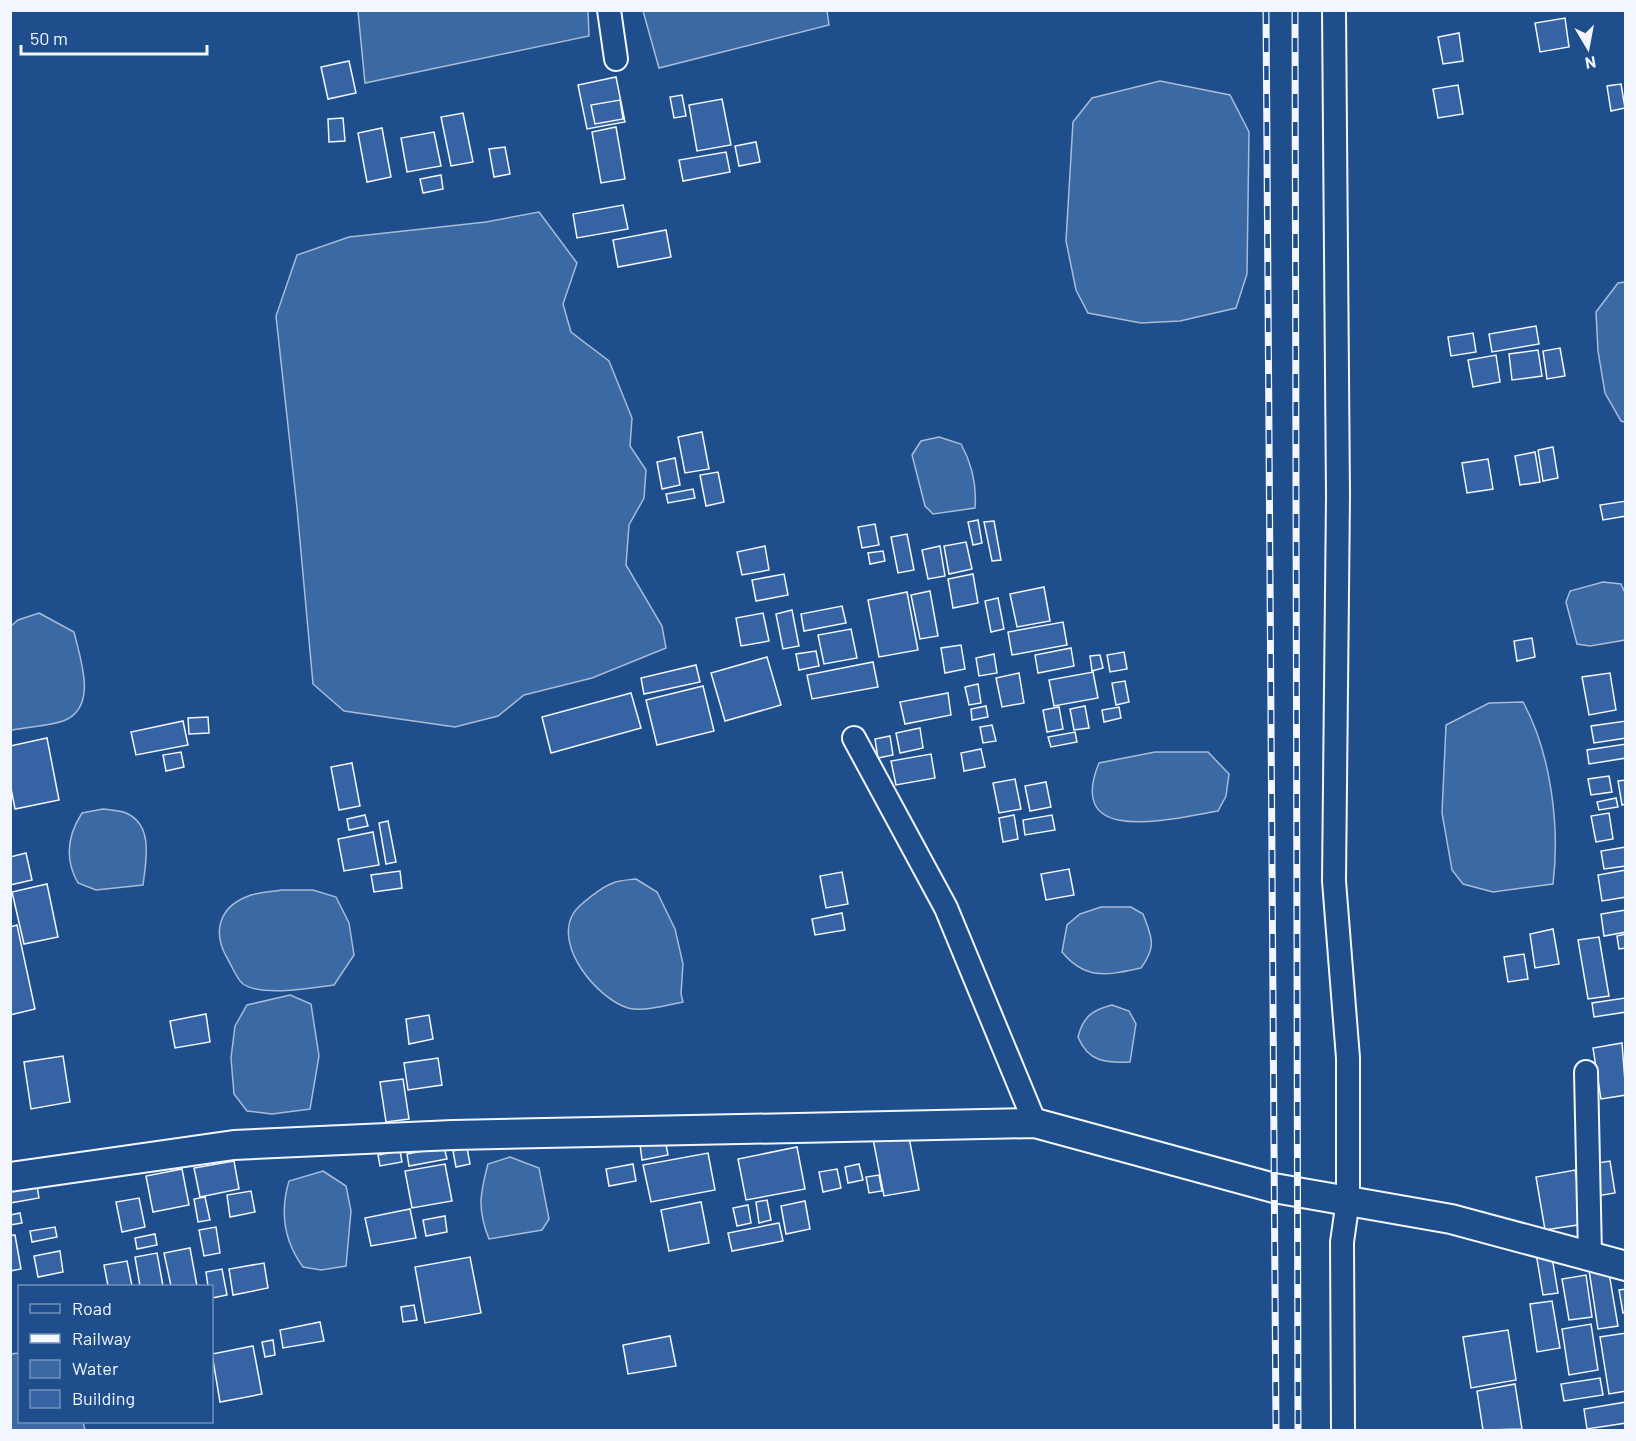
<svg xmlns="http://www.w3.org/2000/svg" width="1636" height="1441" font-family="Barlow,sans-serif">
<style>
.water{fill:#3b69a3;stroke:#a8bbd7;stroke-width:1.5}
.building{fill:#3563a3;stroke:#f2f6ff;stroke-width:1.5}
.lines{fill:none;stroke-linecap:round;stroke-linejoin:round}
.minor-casing{stroke:#f2f6ff;stroke-width:26}
.tertiary-casing{stroke:#f2f6ff;stroke-width:32}
.minor{stroke:#1f4e8c;stroke-width:22}
.tertiary{stroke:#1f4e8c;stroke-width:28}
.rail-casing{stroke:#f2f6ff;stroke-width:7}
.rail{stroke:#1f4e8c;stroke-width:4.5;stroke-dasharray:14;stroke-linecap:butt}
</style>
<rect width="100%" height="100%" fill="#1f4e8c"/>
<path class="water" d="M358 11H588L589 36 365 83Z
M643 11H827L829 25 659 68Z
M1160 81 1230 95 1249 132 1247 274 1236 308 1180 321 1141 323 1088 313 1076 290 1066 241 1073 122 1092 98Z
M539 212 577 263 563 304 571 332 609 361 632 418 630 446 646 470 644 498 629 525 626 565 662 626 666 648 592 678 524 695 498 716 455 727 344 711 313 684 297 508 276 316 297 255 349 237 486 222Z
M1625 282H1626L1625 422 1621 421 1605 393 1598 351 1596 312 1618 283Z
M939 437 961 444C972 464 977 485 975 508L933 514 925 506 912 455 921 441Z
M1603 582 1621 584 1625 593V640L1590 646 1577 644 1566 602 1570 591Z
M39 613 74 632C80 658 99 708 63 721 48 726 29 727 13 730L10 729 11 626 18 620Z
M1523 702C1551 753 1560 826 1553 884L1493 892 1463 884 1452 870 1442 813 1446 725 1489 703Z
M1155 752H1208L1229 774 1226 796 1218 811C1174 818 1064 848 1099 763Z
M103 809C110 810 120 810 126 813 154 825 146 861 143 885L96 890 78 883C65 860 67 836 82 813Z
M636 879 657 892 675 929 683 964 681 994 683 1002C667 1005 645 1012 628 1008 598 999 554 947 573 914 577 906 603 886 613 883 619 880 628 880 636 879Z
M282 890H313L336 897 349 923 354 955 334 985C312 988 262 997 243 984 236 978 231 964 226 956 213 932 219 908 246 897 256 892 271 892 282 890Z
M1101 907H1131L1143 914C1152 938 1157 946 1141 968 1108 975 1086 981 1062 952L1067 925 1080 914Z
M290 995 311 1004 319 1056 310 1109 272 1114 247 1111 234 1094 231 1058 235 1026 247 1005Z
M1112 1005 1129 1011 1136 1024 1130 1062C1106 1063 1088 1062 1078 1037 1083 1017 1092 1010 1112 1005Z
M510 1157 539 1168 549 1219 542 1230 489 1239C477 1209 480 1194 488 1164Z
M323 1171 346 1186 351 1211 346 1266 321 1270 303 1267C284 1241 280 1211 289 1181Z
M19 1353 20 1422H83L85 1430H11V1354Z"/>
<path class="building" d="M1565 18 1569 47 1540 52 1535 23Z
M1459 33 1463 61 1443 64 1438 37Z
M349 61 356 93 328 99 321 67Z
M616 77 625 122 587 129 578 85Z
M1621 84 1625 108 1611 111 1607 86Z
M1458 85 1463 114 1438 118 1433 89Z
M682 95 686 116 674 118 670 97Z
M722 99 731 145 697 151 689 105Z
M620 100 623 119 595 124 591 105Z
M463 113 473 162 451 166 441 117Z
M343 118 345 141 329 142 328 119Z
M616 127 625 179 601 183 592 132Z
M382 128 391 177 367 182 358 133Z
M434 132 441 166 407 172 401 138Z
M756 142 760 162 739 166 735 146Z
M505 147 510 174 494 177 489 149Z
M726 152 730 172 683 181 679 160Z
M441 175 443 189 423 193 420 179Z
M623 205 628 229 577 238 573 214Z
M666 230 671 257 618 267 613 240Z
M1536 326 1539 344 1492 352 1489 334Z
M1473 333 1476 352 1451 356 1448 337Z
M1560 348 1565 376 1547 379 1543 351Z
M1538 350 1542 376 1512 380 1509 354Z
M1496 355 1500 382 1473 387 1468 360Z
M702 432 709 469 685 473 678 437Z
M1553 447 1558 478 1543 481 1538 450Z
M1535 452 1540 482 1520 485 1515 456Z
M675 458 680 485 662 489 657 462Z
M1488 459 1493 489 1467 493 1462 463Z
M718 472 724 502 706 506 700 475Z
M693 489 695 498 668 503 666 494Z
M1626 501V516L1603 520 1600 505Z
M978 520 982 543 973 545 968 522Z
M994 521 1001 560 992 561 984 522Z
M875 524 879 545 862 548 858 527Z
M907 534 914 570 898 573 891 537Z
M966 542 972 569 949 574 944 546Z
M765 546 769 570 742 575 737 552Z
M940 546 945 576 928 579 922 550Z
M883 551 885 561 870 564 868 553Z
M784 574 788 595 756 601 752 580Z
M973 574 978 603 953 608 948 579Z
M1044 587 1050 621 1017 627 1010 594Z
M930 591 938 636 920 639 911 595Z
M907 592 918 650 879 657 868 600Z
M998 598 1004 629 991 632 985 601Z
M842 606 846 623 804 631 801 614Z
M792 610 799 646 783 649 776 614Z
M763 613 769 641 741 646 736 618Z
M1063 622 1067 645 1012 655 1008 632Z
M851 629 857 658 824 664 818 635Z
M1532 638 1535 657 1517 661 1514 641Z
M961 645 965 669 945 673 941 648Z
M1071 648 1074 666 1038 673 1035 655Z
M816 651 819 666 799 670 796 654Z
M1124 652 1127 669 1110 672 1107 655Z
M994 654 997 673 979 676 976 658Z
M1100 655 1103 668 1092 671 1090 656Z
M767 657 781 705 725 721 711 673Z
M873 662 878 687 812 699 807 675Z
M696 665 700 682 644 694 641 678Z
M1093 672 1098 698 1054 706 1049 680Z
M1019 673 1024 703 1002 707 996 678Z
M1610 673 1616 710 1589 715 1582 677Z
M1125 681 1129 702 1116 705 1112 683Z
M978 684 981 703 969 705 965 687Z
M703 686 714 731 657 745 646 700Z
M631 693 641 728 551 753 542 717Z
M948 693 951 715 905 724 900 702Z
M986 706 988 717 972 720 971 709Z
M1085 706 1089 728 1074 730 1070 709Z
M1059 707 1063 729 1047 732 1043 710Z
M1119 707 1121 718 1104 722 1102 710Z
M208 717 209 733 189 734 188 718Z
M183 721 188 745 136 755 131 732Z
M1626 721V738L1594 743 1591 726Z
M992 725 996 741 983 743 980 727Z
M920 728 923 748 900 753 896 733Z
M1075 732 1077 742 1051 747 1048 737Z
M890 736 893 755 878 758 875 739Z
M47 738 59 800 15 809 10 783V746Z
M1626 744V758L1589 764 1587 750Z
M981 749 985 767 964 771 961 753Z
M181 752 184 767 166 771 163 755Z
M931 754 935 778 896 785 891 761Z
M352 763 360 806 339 810 331 767Z
M1609 776 1612 792 1591 795 1588 779Z
M1015 779 1021 809 999 813 993 783Z
M1626 780V804L1622 805 1618 781Z
M1046 782 1051 807 1030 811 1025 786Z
M1616 798 1618 807 1599 810 1597 802Z
M1609 813 1613 839 1596 842 1591 816Z
M365 815 368 826 349 830 347 819Z
M1014 815 1018 839 1003 842 999 818Z
M1052 815 1055 830 1025 835 1023 820Z
M388 821 396 862 386 864 379 823Z
M373 832 379 865 344 871 338 839Z
M1626 847V866L1604 869 1601 851Z
M26 853 32 880 10 885V857Z
M1069 869 1074 895 1046 900 1041 874Z
M1626 870V897L1602 901 1598 875Z
M400 871 402 888 374 892 371 875Z
M842 872 848 904 826 908 820 876Z
M47 884 58 937 24 944 12 892Z
M1626 910V932L1604 936 1601 914Z
M842 913 845 930 815 935 812 919Z
M17 925 35 1009 10 1015V927Z
M1553 929 1559 964 1535 968 1530 934Z
M1626 934V948L1619 949 1617 936Z
M1599 937 1609 996 1588 999 1578 940Z
M1524 954 1528 979 1508 982 1504 957Z
M1625 998 1626 1012 1594 1017 1592 1003Z
M206 1014 210 1042 175 1048 170 1021Z
M429 1015 433 1039 409 1044 406 1019Z
M1622 1043 1626 1095 1601 1099 1593 1048Z
M63 1056 70 1102 31 1109 24 1062Z
M438 1058 442 1085 408 1090 404 1063Z
M403 1079 409 1119 386 1122 380 1082Z
M908 1132 919 1190 884 1196 873 1139Z
M665 1139 668 1155 642 1160 640 1144Z
M444 1147 447 1159 409 1166 407 1154Z
M797 1147 805 1189 746 1200 738 1159Z
M467 1148 470 1164 456 1167 453 1151Z
M400 1151 402 1162 380 1166 378 1155Z
M708 1153 715 1190 651 1202 643 1165Z
M234 1161 239 1189 200 1197 194 1168Z
M1610 1161 1615 1193 1597 1196 1591 1164Z
M445 1164 452 1201 412 1208 405 1171Z
M633 1164 636 1181 609 1186 606 1169Z
M859 1164 863 1180 848 1183 845 1167Z
M182 1169 189 1205 153 1212 146 1176Z
M837 1169 841 1188 823 1192 819 1172Z
M1575 1170 1584 1224 1545 1230 1536 1177Z
M879 1175 882 1191 869 1193 866 1177Z
M36 1180 39 1198 10 1203V1185Z
M251 1191 255 1212 230 1217 227 1195Z
M205 1197 210 1220 198 1222 194 1199Z
M139 1198 145 1227 122 1232 116 1202Z
M767 1200 771 1220 759 1223 756 1202Z
M805 1201 810 1229 786 1234 781 1206Z
M701 1202 709 1243 669 1251 661 1210Z
M748 1205 751 1223 737 1226 733 1208Z
M410 1209 416 1238 371 1246 365 1218Z
M20 1213 22 1223 10 1225V1215Z
M445 1216 447 1232 426 1236 423 1220Z
M779 1223 783 1241 732 1251 728 1233Z
M55 1227 57 1237 32 1242 30 1231Z
M216 1227 220 1253 204 1256 199 1230Z
M155 1234 157 1245 137 1249 135 1238Z
M10 1235H15L21 1269 10 1271Z
M190 1248 197 1286H171L164 1253Z
M60 1251 63 1272 38 1277 34 1256Z
M1551 1251 1558 1293 1543 1295 1536 1253Z
M157 1253 163 1286H140L135 1257Z
M470 1257 481 1313 425 1323 415 1267Z
M127 1261 132 1286H108L104 1265Z
M264 1263 268 1288 233 1295 229 1269Z
M1608 1267 1618 1326 1598 1329 1589 1270Z
M222 1269 227 1295 212 1298V1286H208L206 1272Z
M1586 1275 1592 1317 1569 1320 1562 1279Z
M1626 1289V1312L1623 1313 1619 1290Z
M1552 1301 1560 1348 1537 1352 1530 1304Z
M414 1305 417 1320 403 1322 401 1307Z
M320 1322 324 1341 283 1348 280 1330Z
M1591 1324 1598 1370 1569 1375 1562 1329Z
M1508 1330 1516 1380 1471 1388 1463 1337Z
M1626 1333V1391L1609 1394 1600 1337Z
M670 1336 676 1366 628 1374 623 1345Z
M273 1340 275 1355 265 1357 262 1342Z
M253 1346 262 1394 220 1402 212 1354Z
M1600 1378 1603 1395 1564 1401 1561 1384Z
M1515 1384 1522 1429 1483 1430 1477 1391Z
M1626 1402V1423L1587 1429 1584 1409Z"/>
<g class="lines">
<defs>
<path id="minor" d="M609 10 616 59
M1334 10 1338 496 1334 881 1348 1058V1200L1342 1242 1343 1430
M854 738 946 908 1035 1123
M1586 1072 1590 1255"/>
<path id="tertiary" d="M10 1177 234 1145 453 1135 1035 1123 1274 1188 1451 1219 1626 1266"/>
</defs>
<use href="#minor" class="minor-casing"/>
<use href="#tertiary" class="tertiary-casing"/>
<use href="#minor" class="minor"/>
<use href="#tertiary" class="tertiary"/>
<defs>
<path id="rail" d="M1266 10 1276 1430
M1295 10 1298 1430"/>
</defs>
<use href="#rail" class="rail-casing"/>
<use href="#rail" class="rail"/>
</g>
<rect width="1636" height="1441" fill="none" stroke="#f2f6ff" stroke-width="24"/>
<rect x="18" y="1285" width="195" height="138" fill="#1f4e8c" stroke="#7391ba" stroke-width="1.5"/>
<rect x="30" y="1304" width="30" height="9" fill="#1f4e8c" stroke="#7391ba" stroke-width="1.5"/>
<text x="72" y="1315" font-size="18" fill="#f2f6ff">Road</text>
<rect x="30" y="1334" width="30" height="9" fill="#f2f6ff" stroke="#7391ba" stroke-width="1.5"/>
<text x="72" y="1345" font-size="18" fill="#f2f6ff">Railway</text>
<rect x="30" y="1360" width="30" height="18" fill="#3b69a3" stroke="#7391ba" stroke-width="1.5"/>
<text x="72" y="1375" font-size="18" fill="#f2f6ff">Water</text>
<rect x="30" y="1390" width="30" height="18" fill="#3563a3" stroke="#7391ba" stroke-width="1.5"/>
<text x="72" y="1405" font-size="18" fill="#f2f6ff">Building</text>
<g transform="translate(1588 48) rotate(170)" stroke="#1f4e8c" stroke-width="4.5" paint-order="stroke">
<path d="M0-4.5L10 22L0 15L-10 22Z" fill="#f2f6ff"/>
<text y="-9" font-size="16" font-weight="bold" text-anchor="middle" fill="#f2f6ff">N</text>
</g>
<path d="M21 45v9h186v-9" fill="none" stroke="#f2f6ff" stroke-width="3"/>
<text x="30" y="45" font-size="18" fill="#f2f6ff" stroke="#1f4e8c" stroke-width="4.5" paint-order="stroke">50 m</text>
</svg>
